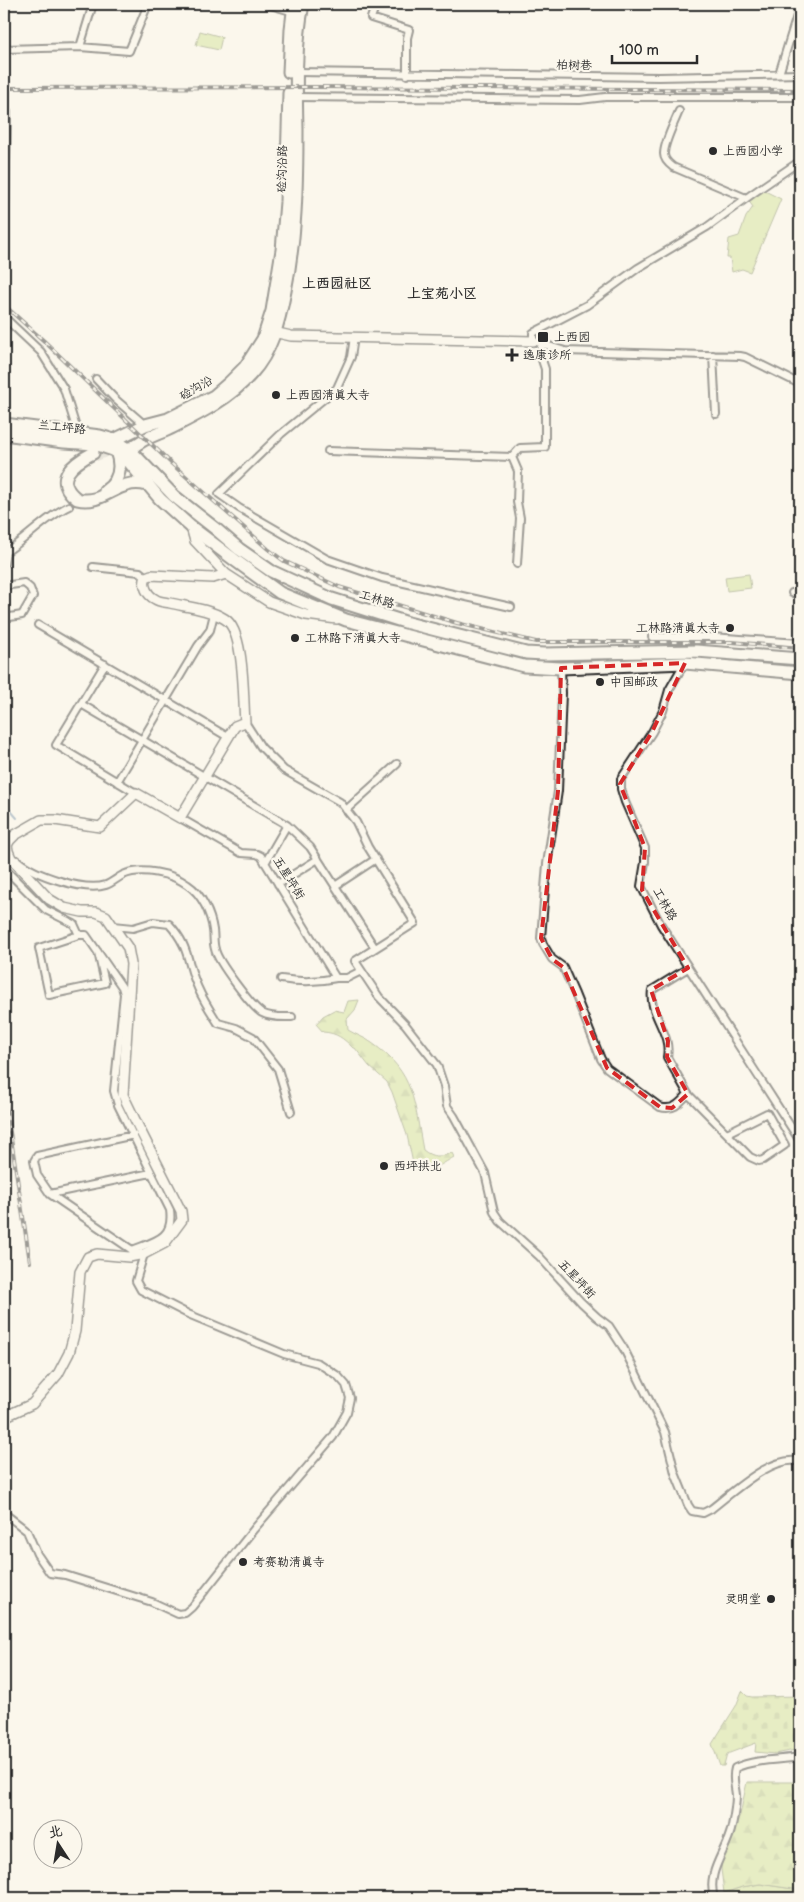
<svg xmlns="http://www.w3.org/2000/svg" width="804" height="1902" font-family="'Balsamiq Sans','LXGW WenKai TC',sans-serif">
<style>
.grass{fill:url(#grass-tufts);stroke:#7c855f}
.forest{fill:url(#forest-firs);stroke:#7c855f}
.cemetery{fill:url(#cemetery-stones);stroke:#7c855f}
.park{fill:#cedf93;stroke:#7c855f}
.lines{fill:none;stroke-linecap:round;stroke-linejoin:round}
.stream{stroke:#718ca7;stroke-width:2}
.trunk-tunnel{stroke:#d1cec5;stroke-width:11;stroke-dasharray:11 5.5;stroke-linecap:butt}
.minor-casing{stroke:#2b2b2b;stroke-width:10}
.tertiary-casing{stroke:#2b2b2b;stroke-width:12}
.trunk-casing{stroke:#2b2b2b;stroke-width:15}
.minor{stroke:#fbf7ec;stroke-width:6}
.tertiary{stroke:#fbf7ec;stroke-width:9}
.trunk{stroke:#fbf7ec;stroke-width:11}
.rail-casing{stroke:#2b2b2b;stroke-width:4}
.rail{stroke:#fbf7ec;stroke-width:2;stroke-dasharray:5.5;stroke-linecap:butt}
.marked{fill:none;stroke:#d62828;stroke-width:4;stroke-dasharray:10 6;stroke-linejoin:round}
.poi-dot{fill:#2b2b2b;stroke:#fbf7ec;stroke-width:2}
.labels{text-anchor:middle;stroke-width:4.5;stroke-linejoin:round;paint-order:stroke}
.street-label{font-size:12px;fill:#2b2b2b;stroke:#fbf7ec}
.poi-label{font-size:12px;fill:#2b2b2b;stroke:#fbf7ec;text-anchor:start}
.neighbourhood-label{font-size:14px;font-weight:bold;fill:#2b2b2b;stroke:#fbf7ec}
</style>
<defs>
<pattern id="grass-tufts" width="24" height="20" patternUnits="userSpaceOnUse" patternTransform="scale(1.25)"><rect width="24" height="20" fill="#cedf93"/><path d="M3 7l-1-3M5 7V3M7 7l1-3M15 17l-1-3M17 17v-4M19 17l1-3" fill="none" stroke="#b1c07f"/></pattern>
<pattern id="forest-firs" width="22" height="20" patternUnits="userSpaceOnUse" patternTransform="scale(1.25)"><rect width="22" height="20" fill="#cedf93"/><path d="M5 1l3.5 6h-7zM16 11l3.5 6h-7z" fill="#b1c07f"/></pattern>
<pattern id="cemetery-stones" width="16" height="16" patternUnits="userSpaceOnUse" patternTransform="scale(1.25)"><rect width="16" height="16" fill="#cedf93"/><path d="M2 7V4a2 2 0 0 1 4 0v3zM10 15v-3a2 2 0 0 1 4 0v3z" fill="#b1c07f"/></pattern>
</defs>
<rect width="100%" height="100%" fill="#fbf7ec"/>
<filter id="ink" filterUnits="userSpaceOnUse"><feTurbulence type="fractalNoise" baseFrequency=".02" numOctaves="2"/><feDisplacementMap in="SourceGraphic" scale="10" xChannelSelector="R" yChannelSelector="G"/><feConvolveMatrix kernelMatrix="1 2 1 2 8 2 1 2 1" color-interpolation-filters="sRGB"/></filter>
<g filter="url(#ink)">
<path class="grass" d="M760 1884 800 1890V1898H725L724 1893 742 1887Z"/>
<path class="forest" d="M359 1000 355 1010 347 1019 348 1030C356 1035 364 1037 372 1043 415 1073 414 1102 423 1150 433 1158 440 1157 452 1153L454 1157C440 1165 430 1174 414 1168L407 1135 392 1092 387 1082 369 1066 355 1048H353C343 1038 337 1033 323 1032L316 1024 323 1016 334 1010 344 1012 348 1001Z
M747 1782H800V1890L760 1884 742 1887 724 1893 721 1869 723 1851 740 1815Z"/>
<path class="cemetery" d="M742 1691 747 1696 752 1697 800 1696V1749L775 1754 755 1752 756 1743 727 1754 724 1766H720L712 1744 736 1706Z"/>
<path class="park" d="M200 31 222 37 219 50 196 45Z
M763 190 781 199 750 272 742 269 732 272 730 258H727L729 239 739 236 746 217 753 207 748 200Z
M749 574 751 588 727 591 725 577Z"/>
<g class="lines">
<path class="stream" d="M4 803 17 818"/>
<path class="trunk-tunnel" d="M95 456 146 434"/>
<defs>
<path id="minor" d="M267 4 291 11
M376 4 371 18 409 30 407 38V75
M80 47 93 4
M4 49 80 47 129 51 148 4
M297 72 659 77 800 74
M779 74 800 6
M296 97 580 100 605 97H800
M679 111C675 122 664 142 664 154 664 159 669 164 673 167L746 198
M800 161 752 194 707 227 638 268 587 305 533 333V341L565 351 740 356 745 357 800 384
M4 262 7 112
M4 317 41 352 64 389 78 434
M354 337 351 357 337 388 281 434 219 494 239 508 327 559 382 578 511 607
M713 355 716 414
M96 379 115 399 145 425
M328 451 512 457 518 471 517 502 520 518 517 564
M512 457 520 448 545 447V369L541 357V343
M4 553C27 539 44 518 69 506
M4 564 6 552
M93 567 140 572 146 577
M4 586 24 583 30 588 33 596 22 615 4 618
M792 593 800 592
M38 625 228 737
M652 637H711L800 643
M685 662 669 690 663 711 652 732 621 779V789L625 802 645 848V862L641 886 661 925 800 1141
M105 664 56 745 136 793
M561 668 562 693 558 791 547 864 541 938 543 944 552 959 563 967 575 994 601 1059 607 1068 660 1107C673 1111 679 1104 688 1094
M81 704 287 825 310 847 375 948
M245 722 261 747 284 770 340 802 356 822 368 847 415 923 355 961 379 997 405 1024 437 1065 444 1086 447 1106 454 1116 485 1173 494 1212 500 1221 539 1256 581 1302 597 1317 609 1326 624 1349 665 1432 675 1473 688 1505 692 1511 703 1513 711 1509C732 1493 774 1453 800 1462
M117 782 198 646 210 630 214 614
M346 810 397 764
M180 818 241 853 257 854 261 856 336 978H347L361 971
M17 860C34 875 84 892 106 885 112 883 117 878 123 875 141 867 172 873 188 885 202 894 211 915 213 930 214 937 213 943 215 949 217 961 252 1007 262 1013 271 1018 283 1017 292 1017
M265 863 287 825
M4 868 46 910 74 924 79 935
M278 884 318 859
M335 886 376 859
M113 926 133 928 153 922 169 924C191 948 186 962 198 988 203 1000 211 1012 218 1023L236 1028 253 1037 278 1069 291 1112
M98 952 105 983 49 995 39 948 79 935H86L122 987 124 994 114 1091 118 1105 170 1210C174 1239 155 1241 132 1250L50 1194 37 1175 34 1161 37 1156 134 1135
M688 968 652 990C648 1014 672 1033 667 1057L688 1094 750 1157 759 1161 763 1160 785 1145 767 1113 727 1133
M281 979C299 982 318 982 336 978
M50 1194 151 1173
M4 1513 27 1531 37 1554 50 1573 65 1575 152 1602 178 1614 185 1613 192 1607 254 1529 333 1437 347 1412 350 1398 346 1385 338 1376 318 1363 284 1354 188 1314 141 1290 136 1281 144 1254
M714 1898C706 1870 727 1852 732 1826 734 1816 736 1804 736 1795 735 1785 732 1778 735 1768 756 1759 778 1760 800 1757"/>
<path id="tertiary" d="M269 331 291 336 533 341
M191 527 195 541 226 574 269 602 306 615 337 619
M4 1417 32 1404 58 1374 69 1353 75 1331 80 1272 88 1257 97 1254 129 1257 144 1254 165 1243 182 1220 181 1211 138 1126 123 1095 131 964 128 948 106 916 96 912H82L64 908 49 899 11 858 8 851 7 845 10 840 15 835 41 820H55L100 827 136 793 180 818 235 726 245 722C243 700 245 631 225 619 209 609 188 607 170 603 165 602 159 602 155 599 147 595 142 585 146 577L151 575 213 578 226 574"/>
<path id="trunk" d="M289 72 291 29 294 4
M4 424 100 436 114 440 130 450 174 496 217 530 239 549 271 571 332 599 408 623 526 653 544 654 696 651 800 659
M4 434 64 442 95 444 116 451 124 456 160 499 191 527 236 561 280 593 346 620 524 666 561 668 685 663 800 673
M114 440 145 425 168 419 214 396 229 383 245 367 263 339 272 311 282 250 286 202 289 93
M130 450C142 438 157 435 173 427 201 413 230 398 251 374 272 351 279 322 285 291 296 238 297 183 297 129 296 88 295 44 303 4
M93 453C74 463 51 479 77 499 105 506 117 477 147 485
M105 491C120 481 122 467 116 451"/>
</defs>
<use href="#minor" class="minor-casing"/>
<use href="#tertiary" class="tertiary-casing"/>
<use href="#trunk" class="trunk-casing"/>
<use href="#minor" class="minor"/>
<use href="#tertiary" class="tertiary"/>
<use href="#trunk" class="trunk"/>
<defs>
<path id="rail" d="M4 88 314 87 800 90
M4 305 44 341 172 464 268 549 284 561 339 587 457 623 536 642H732L800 648
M4 1093 30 1262"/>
</defs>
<use href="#rail" class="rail-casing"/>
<use href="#rail" class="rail"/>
</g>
</g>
<path d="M0 0H804V1902H0ZM685 663 652 732 620 784 645 848 642 890 688 968 651 990 668 1041 667 1057 688 1094 672 1108 660 1107 607 1068 563 967 552 959 541 938 558 791 561 668Z" fill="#fbf7ec" fill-opacity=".55" fill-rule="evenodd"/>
<path class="marked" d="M685 663 652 732 620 784 645 848 642 890 688 968 651 990 668 1041 667 1057 688 1094 672 1108 660 1107 607 1068 563 967 552 959 541 938 558 791 561 668Z"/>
<g class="poi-dot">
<circle cx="713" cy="151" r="5"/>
<rect x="537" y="331" width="12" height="12" rx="2.5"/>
<path d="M509.5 347.5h5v5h5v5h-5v5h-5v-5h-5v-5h5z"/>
<circle cx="276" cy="395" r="5"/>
<circle cx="730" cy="628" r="5"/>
<circle cx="295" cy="638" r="5"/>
<circle cx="600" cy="682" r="5"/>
<circle cx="384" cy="1166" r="5"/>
<circle cx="243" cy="1562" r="5"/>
<circle cx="771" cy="1599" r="5"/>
</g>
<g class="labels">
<g class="street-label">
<text transform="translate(574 65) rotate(1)" y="4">柏树巷</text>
<text transform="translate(282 169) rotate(-89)" y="4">硷沟沿路</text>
<text transform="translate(196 388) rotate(-30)" y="4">硷沟沿</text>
<text transform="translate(62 427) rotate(6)" y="4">兰工坪路</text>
<text transform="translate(377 599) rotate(17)" y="4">工林路</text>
<text transform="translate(289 878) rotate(58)" y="4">五星坪街</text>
<text transform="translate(665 904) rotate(61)" y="4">工林路</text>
<text transform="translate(577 1279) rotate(47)" y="4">五星坪街</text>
</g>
<g class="poi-label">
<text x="723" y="155">上西园小学</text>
<text x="554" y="341">上西园</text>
<text x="523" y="359">逸康诊所</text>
<text x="286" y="399">上西园清真大寺</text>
<text x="720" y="632" text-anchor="end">工林路清真大寺</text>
<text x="305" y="642">工林路下清真大寺</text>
<text x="610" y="686">中国邮政</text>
<text x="394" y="1170">西坪拱北</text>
<text x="253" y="1566">考赛勒清真寺</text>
<text x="761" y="1603" text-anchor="end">灵明堂</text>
</g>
<g class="neighbourhood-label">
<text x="337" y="288">上西园社区</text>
<text x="442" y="298">上宝苑小区</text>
</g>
</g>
<rect width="804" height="1902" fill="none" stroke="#fbf7ec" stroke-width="20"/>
<rect x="10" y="10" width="784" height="1882" fill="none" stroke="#2b2b2b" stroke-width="2" filter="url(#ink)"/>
<g transform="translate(58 1844) rotate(348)"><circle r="24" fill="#fbf7ec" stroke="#a8a59f"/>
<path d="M0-4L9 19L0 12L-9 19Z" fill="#2b2b2b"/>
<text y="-8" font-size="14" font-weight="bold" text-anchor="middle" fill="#2b2b2b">北</text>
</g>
<path d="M612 55v8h85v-8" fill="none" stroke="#2b2b2b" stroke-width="2.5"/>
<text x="619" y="55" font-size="15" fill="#2b2b2b" stroke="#fbf7ec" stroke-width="4" paint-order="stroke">100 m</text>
</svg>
